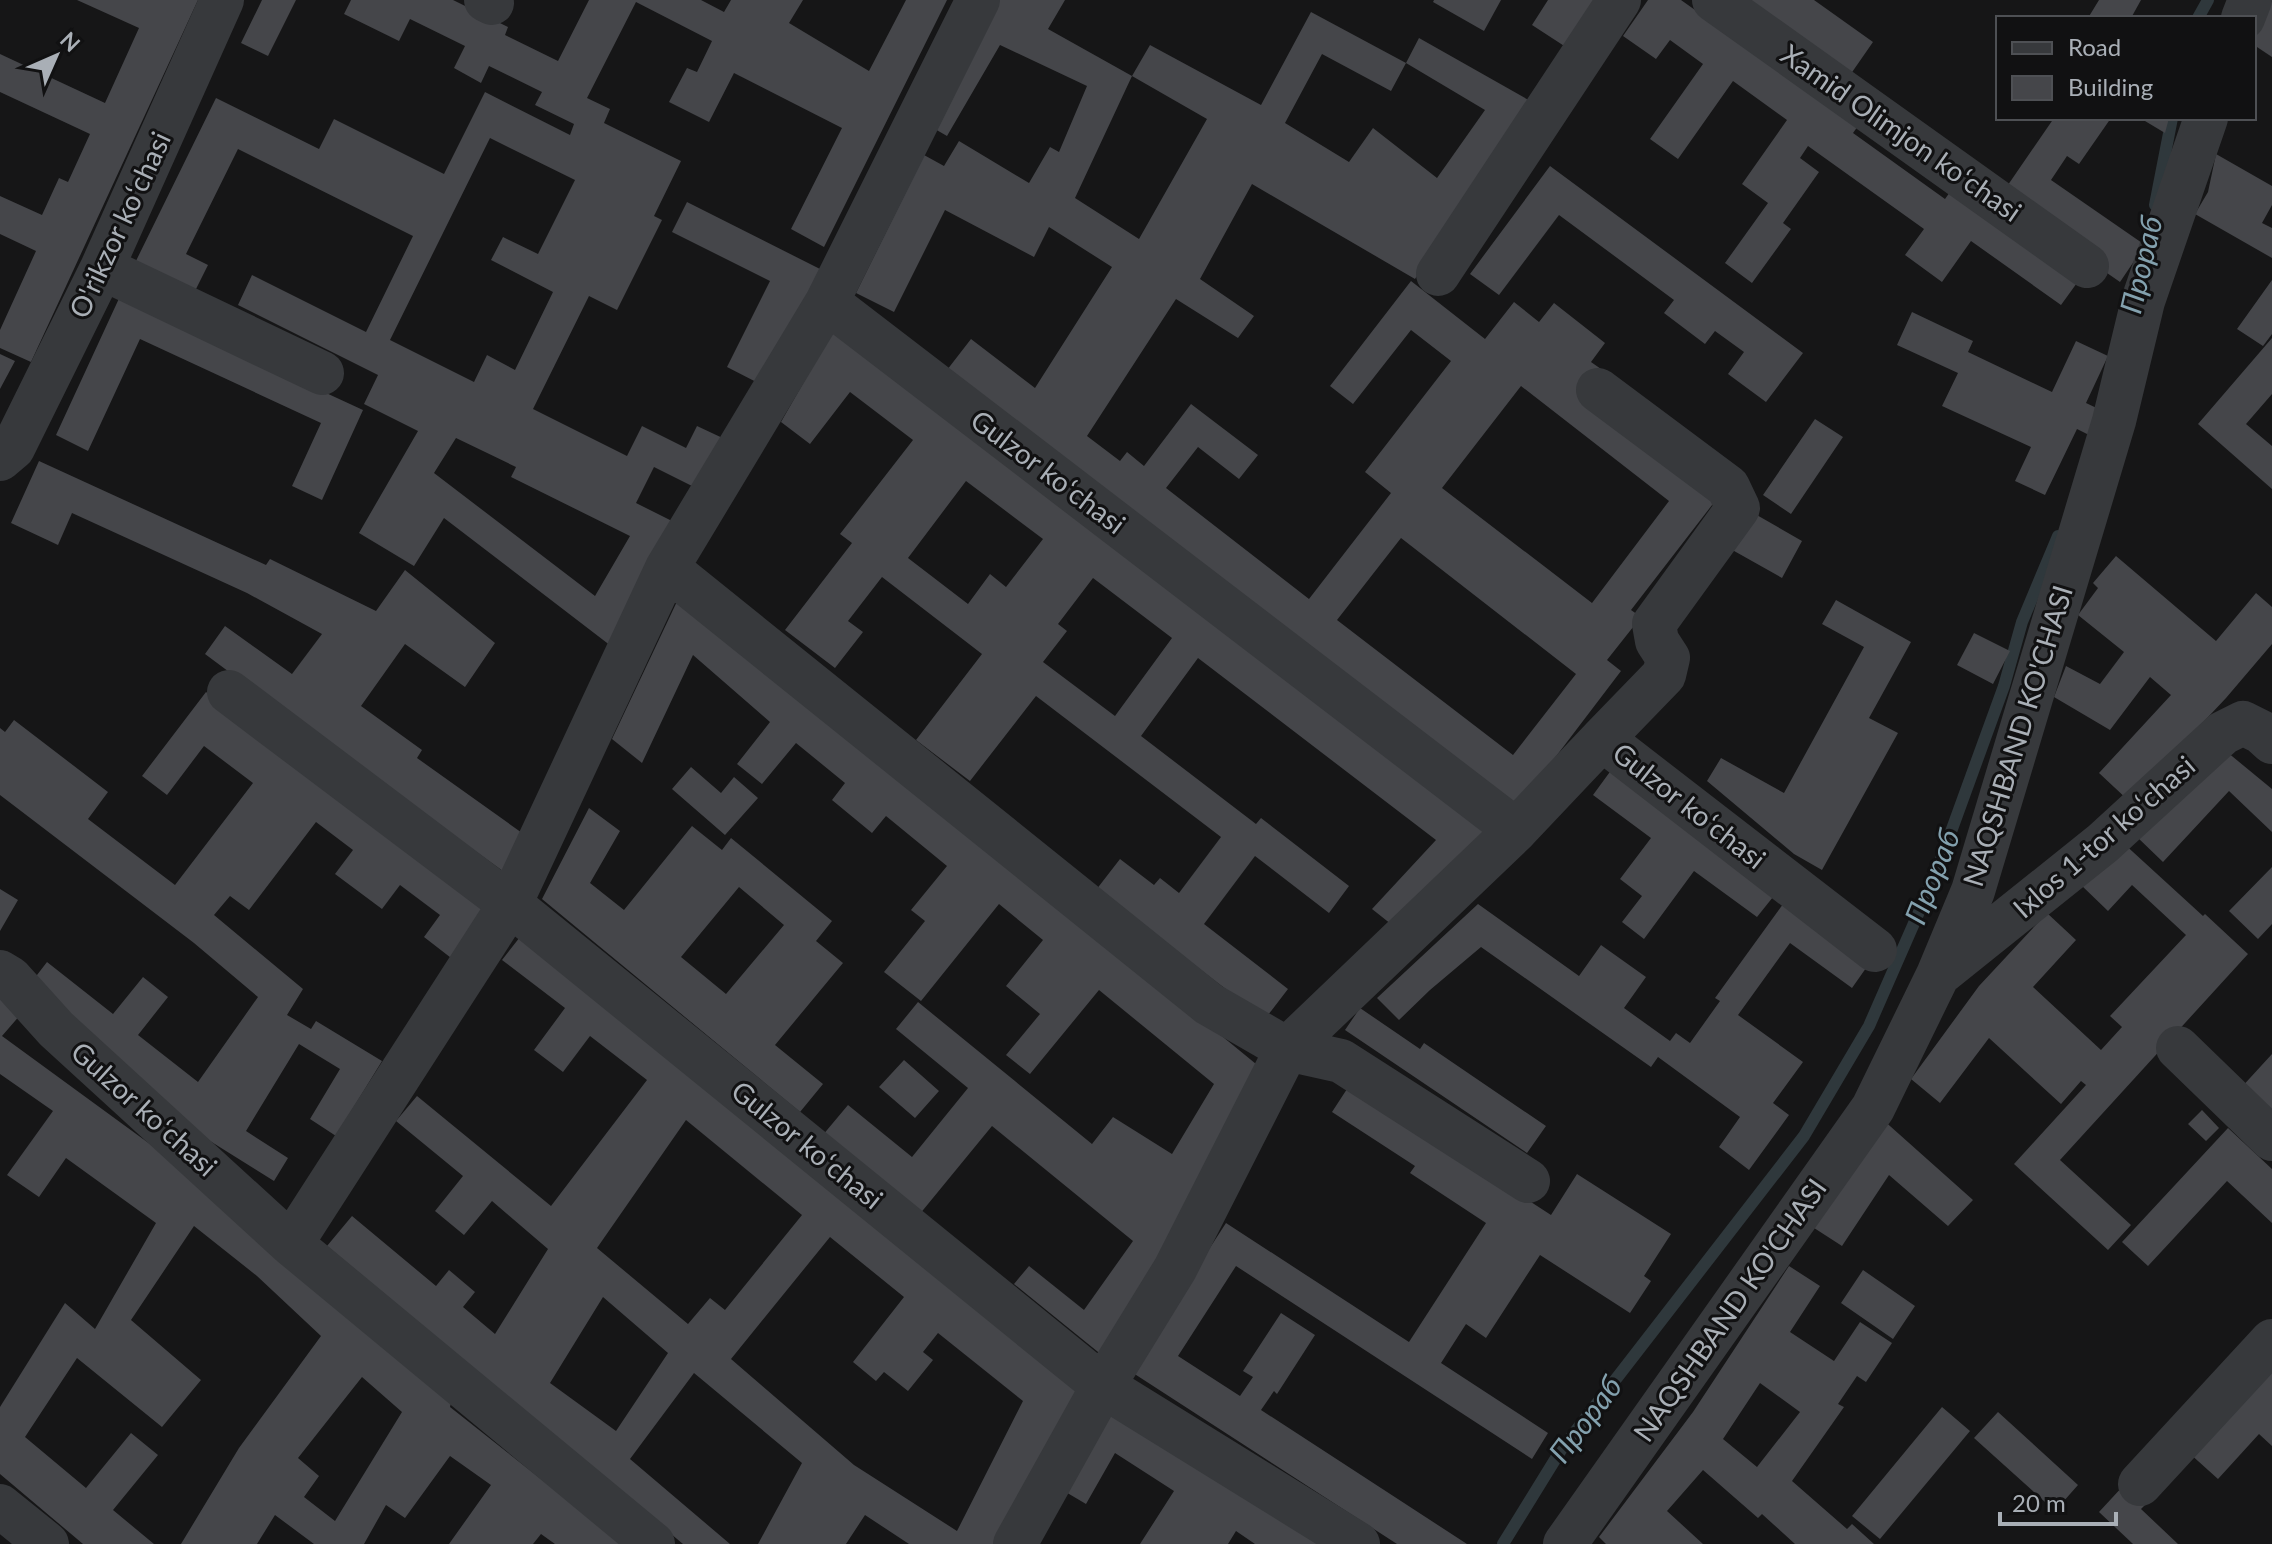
<svg xmlns="http://www.w3.org/2000/svg" width="2272" height="1544" font-family="Lato,sans-serif">
<style>
.lines{fill:none;stroke-linecap:round;stroke-linejoin:round}
.stream{stroke:#2f383c;stroke-width:12}
.building{fill:#45464a;fill-rule:evenodd}
.minor{stroke:#37393c;stroke-width:44}
.labels{text-anchor:middle;stroke-width:6;stroke-linejoin:round;paint-order:stroke}
.street-label{font-size:28px;fill:#a9afb6;stroke:#111112}
.water-label{font-size:30px;font-style:italic;fill:#83a1ae;stroke:#111112}
</style>
<rect width="100%" height="100%" fill="#161617"/>
<g class="lines">
<path class="stream" d="M2198 18 2208 0
M2155 205 2172 118
M1503 1544 1561 1450 1804 1136 1869 1026 1936 873 2004 686 2022 622 2058 536"/>
</g>
<path class="building" d="M77 0H198L31 362 0 348V330L36 251 0 234V196L42 215 59 178 68 182 90 134 0 92V54L105 103 139 28Z
M262 0H296L268 56 241 43Z
M351 0H453L508 27 505 35 558 61 589 0H701L724 12 731 0H803L789 23 869 71 906 0H947L824 247 791 229 842 128 734 73 709 122 669 102 687 68 697 72 712 41 636 2 587 98 610 109 604 123 681 161 654 216 662 220 617 310 589 296 533 409 627 456 642 426 686 448 697 426 729 441 704 492 654 467 636 503 676 523 611 646 444 518 414 566 359 533 418 431 364 404 378 375 238 305 252 275 366 332 413 236 238 149 186 254 208 265 192 297 133 267 216 98 319 149 334 119 444 174 485 92 570 135 574 124 535 105 542 92 489 66 481 83 454 68 465 46 410 19 399 41 344 14ZM490 138 575 180 538 254 503 237 491 260 553 292 515 370 487 355 474 382 390 340ZM456 438 516 467 511 477 630 536 595 596 434 473Z
M988 0H1065L1048 29 1132 76 1075 198 1139 239 1207 119 1132 76 1150 45 1261 105 1311 12 1406 63 1391 91 1322 54 1285 123 1349 162 1373 128 1437 178 1485 110 1406 63 1419 38 1532 102 1415 279 1252 184 1200 279 1254 316 1238 338 1176 299 1087 436 1120 461 1127 452 1144 466 1191 404 1258 455 1239 479 1198 447 1166 488 1309 599 1391 493 1365 472 1451 361 1411 330 1353 404 1330 386 1411 281 1485 339 1514 302 1539 322 1554 303 1605 343 1591 362 1601 369 1719 496 1631 610 1641 617 1607 660 1621 671 1516 809 947 370 971 339 1035 388 1112 267 1049 227 1034 257 945 210 894 312 856 293 924 155 944 166 959 141 1029 183 1050 147 1059 152 1087 86 1000 45 947 136 921 121ZM1521 386 1669 501 1592 603 1442 488ZM1401 538 1576 674 1513 755 1337 620Z
M1434 0H1501L1484 31 1433 2Z
M1548 0H1609L1575 53 1532 25Z
M1648 0H1681L1858 126 1853 133 1945 199 1955 185 2082 276 2061 305 1971 241 1942 282 1905 255 1924 229 1808 146 1800 158 1819 172 1783 223 1791 229 1752 283 1725 263 1768 203 1742 184 1787 120 1733 81 1678 159 1650 139 1703 64 1670 40 1656 59 1623 36Z
M1738 0H1814L1873 42 1848 78Z
M2099 0H2141L2131 18H2088Z
M2272 1V57L2254 45V36Z
M2054 118H2111L2079 164 2067 156 2051 180 2145 245 2120 282 1999 198Z
M2140 118H2169L2165 133Z
M2216 154 2272 186V205L2262 223 2272 228V258L2195 214 2208 192Z
M1550 166 1803 353 1766 402 1728 374 1744 352 1715 331 1705 344 1664 313 1674 300 1559 215 1499 295 1470 274Z
M687 202 822 270 764 386 727 367 770 281 672 232Z
M2272 280V334L2263 346 2237 329Z
M122 292 153 313 363 410 322 500 292 486 321 423 140 339 88 451 56 435Z
M1912 312 1973 341 1968 352 2052 392 2076 341 2108 356 2086 403 2105 412 2093 437 2077 429 2045 495 2015 481 2031 447 1942 406 1958 373 1897 345Z
M834 329 1496 835 1401 932 1372 909 1436 840 1198 658 1141 736 1256 824 1261 818 1349 886 1329 913 1255 856 1204 924 1288 989 1265 1019 1096 890 1120 859 1154 885 1160 878 1179 893 1221 837 1036 696 970 781 916 740 982 654 882 577 848 621 863 632 835 668 785 630 852 543 840 534 913 440 850 392 810 444 781 422ZM966 481 1043 539 1006 587 990 574 968 604 908 558ZM1093 578 1172 638 1115 716 1043 662 1067 631 1058 624Z
M2272 338V394L2246 424 2272 446V489L2198 424Z
M0 354 15 361 0 389Z
M1815 419 1843 437 1791 514 1763 495Z
M39 461 266 565 270 559 376 611 405 570 495 643 465 687 405 644 361 706 422 750 417 758 532 840 507 874 296 722 205 654 225 626 292 674 322 634 247 593 72 513 58 545 11 523Z
M1748 510 1802 541 1782 578 1727 547Z
M2116 556 2216 641 2256 593 2272 607V644L2226 698 2129 801 2099 773 2171 695 2150 677 2110 730 2054 697 2066 666 2100 684 2124 652 2078 615 2098 588 2093 583Z
M681 593 1267 1073 1103 1356 1014 1284 1029 1266 1084 1310 1133 1241 992 1126 919 1215 822 1136 848 1105 912 1157 968 1088 896 1029 918 1002 1092 1144 1113 1117 1172 1154 1214 1084 1099 990 1030 1074 1006 1055 1040 1014 1006 986 1043 940 999 904 921 1001 884 972 925 921 911 910 947 866 886 816 872 833 832 800 845 783 796 743 762 784 737 764 770 722 693 655 642 763 612 739Z
M1836 600 1911 642 1869 718 1898 733 1822 870 1794 854 1707 781 1721 758 1784 793 1864 647 1822 624Z
M1974 633 2010 651 1993 684 1957 665Z
M206 692 493 911 455 961 424 937 440 915 400 885 382 909 335 874 353 850 316 822 249 910 230 896 214 915 303 989 287 1015 311 1029 316 1021 382 1061 336 1136 310 1119 340 1069 299 1044 246 1131 288 1158 274 1181 210 1141 27 988 47 962 113 1014 143 977 168 997 138 1035 198 1082 258 997 194 943 0 795V728L5 732 14 720 108 792 88 819 175 885 253 783 204 746 167 795 142 776Z
M2227 752 2272 789V832L2229 791 2163 862 2136 836Z
M691 767 721 793 734 777 758 798 725 835 672 789Z
M1612 769 1777 892 1757 917 1694 871 1644 939 1622 922 1642 896 1620 879 1651 838 1593 795Z
M589 808 620 831 590 883 624 910 692 826 722 850 731 838 832 921 816 941 843 963 775 1045 823 1084 800 1112 542 899ZM739 887 784 925 726 994 681 957Z
M2121 841 2203 916 2205 914 2248 954 2060 1160 2131 1225 2108 1250 2014 1164 2086 1085 2081 1081 2061 1104 1989 1038 1940 1103 1911 1079 1979 986 2047 913 2076 940 2033 987 2101 1050 2122 1027 2110 1016 2186 935 2132 885 2108 911 2081 885Z
M2272 867V924L2258 939 2229 911Z
M0 889 18 900 0 931Z
M1786 900 1871 961 1852 988 1790 943 1738 1015 1803 1062 1773 1103 1789 1115 1749 1170 1719 1147 1740 1117 1658 1057 1651 1067 1481 947 1430 990 1399 1020 1377 998 1478 904 1579 976 1601 945 1646 977 1624 1008 1670 1041 1676 1033 1690 1043 1720 1001 1715 998Z
M520 937 1081 1390 1000 1544H909L865 1515 846 1544H758L802 1463 694 1373 630 1459 730 1544H683L327 1246 352 1216 436 1286 449 1270 475 1292 463 1307 495 1334 548 1249 492 1201 464 1235 435 1211 463 1176 396 1121 417 1096 551 1206 647 1080 590 1036 563 1072 534 1050 565 1008 502 960ZM686 1120 802 1215 725 1310 710 1298 688 1324 597 1248ZM830 1237 904 1297 853 1362 876 1381 884 1372 908 1391 933 1360 923 1352 938 1333 1023 1401 957 1531 854 1465 731 1359ZM603 1297 668 1353 616 1431 550 1383Z
M0 988 28 1006 2 1036 191 1174 452 1399 450 1407 541 1479 629 1544H555L541 1534 533 1544H449L491 1485 450 1456 405 1518 386 1505 364 1544H314L275 1515 257 1544H181L239 1448 321 1336 257 1276 194 1226 131 1320 201 1380 162 1427 77 1358 25 1437 86 1488 131 1433 158 1455 113 1510 154 1544H83L0 1474V1407L65 1303 95 1329 156 1223 66 1158 39 1197 7 1175 53 1111 0 1074ZM362 1377 402 1412 335 1521 304 1497 319 1476 298 1458Z
M1360 1008 1420 1049 1424 1043 1546 1126 1527 1153 1345 1030Z
M2272 1054V1121L2239 1090Z
M904 1060 939 1091 915 1118 879 1087Z
M1347 1089 1432 1138 1551 1215 1577 1174 1671 1234 1644 1276 1651 1281 1630 1313 1540 1255 1486 1338 1466 1324 1441 1363 1548 1433 1532 1459 1236 1266 1178 1356 1240 1396 1253 1377 1243 1371 1281 1313 1315 1335 1277 1394 1274 1391 1261 1410 1467 1544H1397L1130 1371 1226 1223 1409 1342 1486 1223 1410 1173 1415 1166 1332 1112Z
M2202 1110 2219 1128 2206 1141 2188 1124Z
M1881 1118 1973 1200 1948 1226 1889 1175 1842 1246 1811 1226Z
M2228 1128 2272 1169V1223L2227 1181 2148 1266 2122 1242Z
M1789 1266 1820 1286 1790 1332 1834 1361 1860 1322 1892 1343 1866 1382 1857 1376 1838 1404 1844 1407 1792 1481 1847 1529 1852 1524 1874 1544H1795L1762 1514 1758 1518 1703 1470 1667 1511 1703 1544H1606L1599 1537 1693 1412ZM1760 1383 1800 1412 1757 1467 1723 1439Z
M1863 1270 1915 1306 1893 1339 1841 1303Z
M2272 1361V1446L2259 1434 2218 1479 2188 1452Z
M1110 1402 1330 1544H1255L1236 1531 1228 1544H1140L1174 1491 1115 1453 1086 1504 1064 1491Z
M1942 1407 1970 1431 1880 1539 1852 1516Z
M1998 1412 2078 1485 2055 1511 1974 1438Z
M2124 1485 2145 1505 2141 1509 2178 1544H2133L2099 1512Z"/>
<g class="lines">
<path class="minor" d="M486 0 492 3
M1714 0 2087 266
M2243 18 2250 0
M102 268 322 373
M1438 274 1619 0
M827 302 978 0
M1598 390 1728 487 1738 508 1654 624 1657 641 1668 658 1664 675 1602 739
M0 459 13 448 102 268 222 0
M667 568 1209 1004 1287 1049 1341 1061 1528 1181
M229 692 510 904 1103 1386 1358 1544
M1943 971 2103 843 2223 733 2243 723 2261 732 2272 742
M0 972 10 978 56 1029 291 1244 653 1544
M2178 1048 2272 1139
M291 1244 510 904 667 568 827 302 1516 830
M2140 1484 2272 1341
M0 1506 47 1544
M1015 1544 1103 1386 1175 1269 1287 1049 1516 830 1602 739 1875 950
M1565 1544 1873 1108 1938 975 1973 891 2114 421 2143 301 2206 118"/>
</g>
<g class="labels">
<g class="street-label">
<text transform="translate(1901 133) rotate(35)" y="10">Xamid Olimjon koʻchasi</text>
<text transform="translate(120 225) rotate(-65)" y="10">O'rikzor koʻchasi</text>
<text transform="translate(1048 472) rotate(37)" y="10">Gulzor koʻchasi</text>
<text transform="translate(2018 736) rotate(-73)" y="10">NAQSHBAND KO'CHASI</text>
<text transform="translate(1689 806) rotate(38)" y="10">Gulzor koʻchasi</text>
<text transform="translate(2104 837) rotate(-41)" y="10">Ixlos 1-tor koʻchasi</text>
<text transform="translate(144 1109) rotate(42)" y="10">Gulzor koʻchasi</text>
<text transform="translate(807 1145) rotate(39)" y="10">Gulzor koʻchasi</text>
<text transform="translate(1730 1310) rotate(-55)" y="10">NAQSHBAND KO'CHASI</text>
</g>
<g class="water-label">
<text transform="translate(2142 265) rotate(-77)" y="10">Прораб</text>
<text transform="translate(1933 877) rotate(-68)" y="10">Прораб</text>
<text transform="translate(1586 1420) rotate(-53)" y="10">Прораб</text>
</g>
</g>
<rect x="1996" y="16" width="260" height="104" fill="#111112" stroke="#4e5054" stroke-width="2"/>
<rect x="2012" y="42" width="40" height="12" fill="#37393c" stroke="#4e5054" stroke-width="2"/>
<text x="2068" y="56" font-size="24" fill="#a9afb6">Road</text>
<rect x="2012" y="76" width="40" height="24" fill="#45464a" stroke="#4e5054" stroke-width="2"/>
<text x="2068" y="96" font-size="24" fill="#a9afb6">Building</text>
<g transform="translate(56 56) rotate(45)" stroke="#111112" stroke-width="6" paint-order="stroke">
<path d="M0-6L14 30L0 20L-14 30Z" fill="#a9afb6"/>
<text y="-12" font-size="22" font-weight="bold" text-anchor="middle" fill="#a9afb6">N</text>
</g>
<path d="M2000 1512v12h116v-12" fill="none" stroke="#a9afb6" stroke-width="4"/>
<text x="2012" y="1512" font-size="24" fill="#a9afb6" stroke="#111112" stroke-width="6" paint-order="stroke">20 m</text>
</svg>
